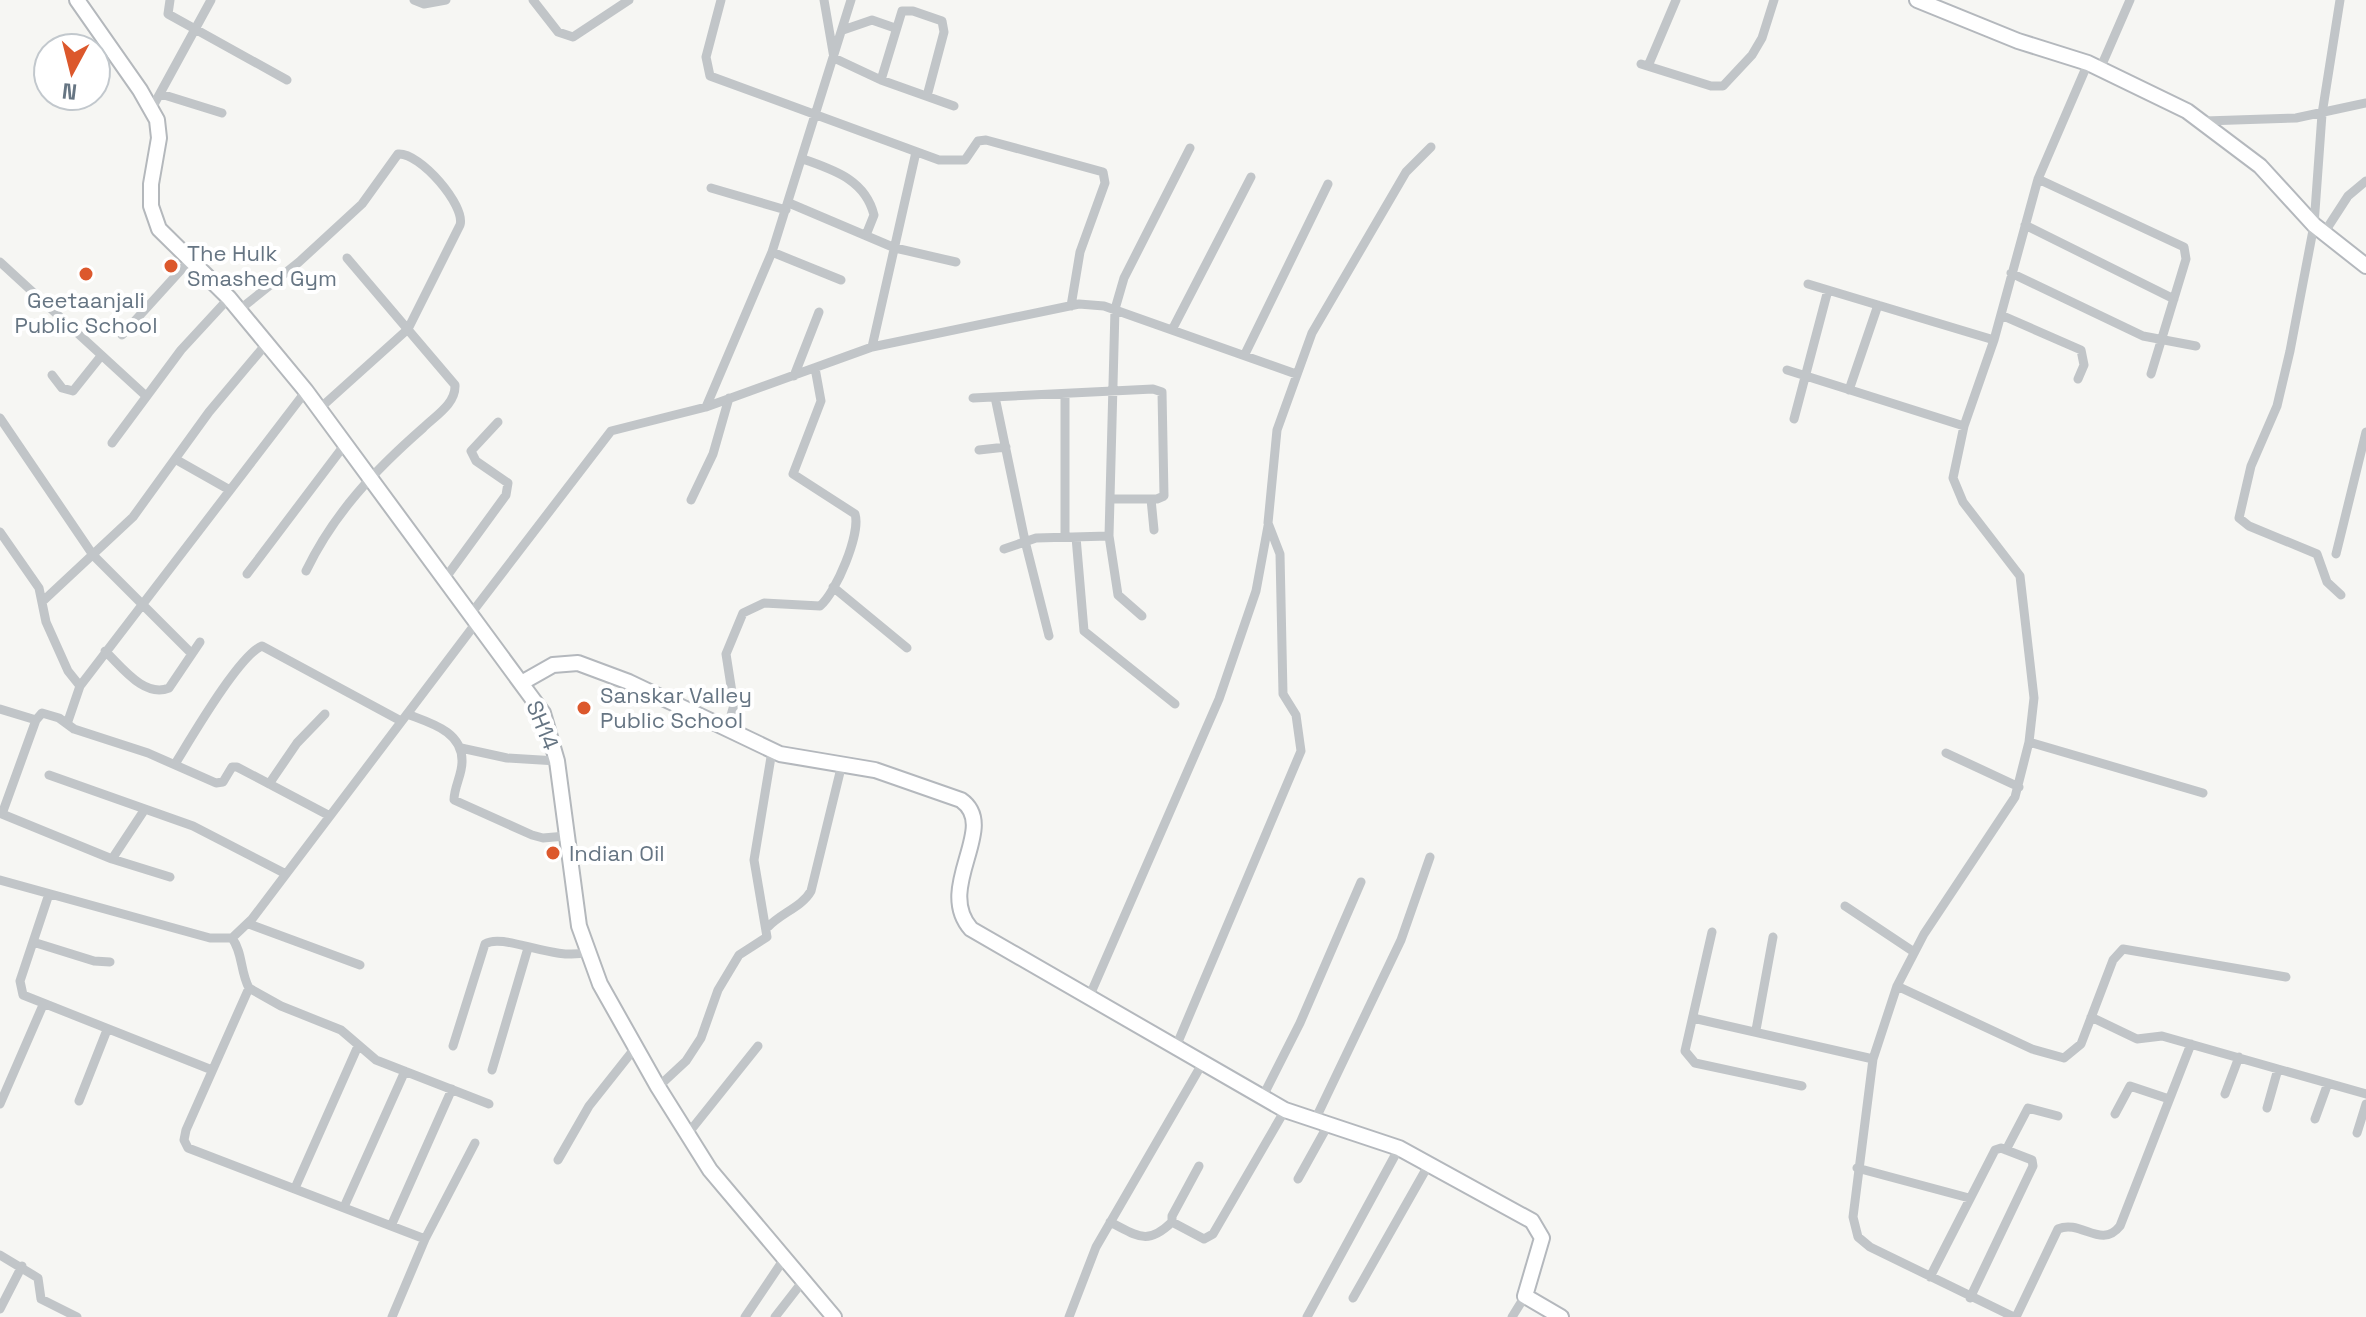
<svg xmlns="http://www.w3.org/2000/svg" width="2366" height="1317" font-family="'Space Grotesk',sans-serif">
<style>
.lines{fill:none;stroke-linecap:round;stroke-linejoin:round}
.secondary-casing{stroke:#b4b8bd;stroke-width:18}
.primary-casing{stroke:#b4b8bc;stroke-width:18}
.street{stroke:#c1c5c8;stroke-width:9}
.secondary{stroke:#fff;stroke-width:14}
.primary{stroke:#fff;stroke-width:14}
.poi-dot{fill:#dc582c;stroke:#fff;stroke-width:3}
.labels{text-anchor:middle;stroke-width:8;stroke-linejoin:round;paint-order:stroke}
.poi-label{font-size:22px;fill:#667583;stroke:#fff;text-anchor:start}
.street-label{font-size:22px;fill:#667583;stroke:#fff}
</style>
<rect width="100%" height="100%" fill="#f6f6f3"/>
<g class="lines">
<defs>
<path id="secondary" d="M1917 0 2018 41 2088 63 2187 111 2260 166 2314 225 2366 266
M523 682 553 665 578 663 629 682 780 754 875 770 961 800C1000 827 934 887 971 929L1285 1110 1399 1148 1532 1221 1542 1238 1525 1296 1561 1317"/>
<path id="primary" d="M77 0 140 90 157 120 159 138 151 184V206L159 229 229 298 306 391 543 713 557 761 579 926 600 984 658 1087 710 1170 834 1317"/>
</defs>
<use href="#secondary" class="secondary-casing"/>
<use href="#primary" class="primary-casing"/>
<path class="street" d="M170 0 168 14 287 80
M414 0 424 4 446 0
M533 0 558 32 573 37 629 0
M721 0 706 57 710 76 939 160H965L978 141 986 140 1103 172 1105 183 1080 252 1071 306
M824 0 834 58 881 80 954 106
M2340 0 2322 114 2314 225 2290 351 2277 406 2251 466 2239 518 2249 526 2317 554 2327 582 2341 595
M843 30 872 20 895 28
M1641 64 1711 86H1723L1752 55 1762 38 1774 0
M1648 66 1676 0
M2100 69 2130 0
M881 80 902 11H913L942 21 944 32 927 96
M161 94 222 113
M152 108 211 0
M2205 121 2296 118 2366 103
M803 159C833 170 865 179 874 215L866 235
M2038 179 2184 247 2186 259 2151 374
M711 188 786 210
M789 203 895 248 956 262
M2025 225 2174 299
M2324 233 2348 196 2366 181
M772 252 841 280
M0 262 146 396
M2011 273 2143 336 2196 346
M1808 284 1994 340
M239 310 299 262 362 204 398 154C420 152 466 206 460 225L408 329 319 409
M2001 315 2081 350 2084 365 2078 379
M1173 328 1251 177
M122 335 190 260
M872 347 916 152
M1245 354 1328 184
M1787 370 1964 426
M52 375 62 388 73 391 101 356
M794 376 819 312
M1849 390 1878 305
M995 397 1025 541 1049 636
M973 398 1153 389 1162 392 1164 496 1157 499H1110
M706 407 772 252 851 0
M0 418 93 555 192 654
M1794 419 1828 290
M112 443 181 350 229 298
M979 450 1006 447
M175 459 228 489
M1151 499 1154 530
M691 500 713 454 729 398
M0 532 39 588 46 622 68 671 80 686 67 724
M1065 537V394
M1076 537 1084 631 1175 704
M1004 549 1036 538 1109 536
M2336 554 2366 432
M306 571C334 513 375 470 423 428 435 416 456 404 455 385L347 258
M247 574 346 443
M444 580 506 495 508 483 476 461 471 451 498 422
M833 587 907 648
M43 601 133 517 209 412 267 343
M470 615 611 431 706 407 872 347 1079 304 1104 306 1296 374
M1142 616 1118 595 1109 536 1115 309 1124 278 1190 148
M105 651C122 667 144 698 169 688L200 642
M80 686 306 391
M0 709 36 720 2 814 112 859 170 877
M407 714C430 723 463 731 462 762 462 775 454 787 454 800L532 835 543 838 566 836
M36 720 42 713 59 718 74 729 148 753 216 783 223 782 232 767H237L330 816
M727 729 734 705 726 654 743 613 764 603 820 606C836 593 861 533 855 514L793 474 821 401 815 368
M2029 742 2203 793
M461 748 507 758 557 761
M1946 753 2019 787
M175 764C190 740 239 655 262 646L401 721
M49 775 193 826 286 874
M269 784 297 743 325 714
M112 859 145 809
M0 880 210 938H232L252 919 476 623
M49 894 20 981 23 995 212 1070
M1845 906 1914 952
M249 924 360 965
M768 927C781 913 802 907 811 891L842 764
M1712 932 1685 1051 1695 1063 1802 1086
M232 938C243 953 240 971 249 988L281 1006 341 1030 376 1060 489 1104
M33 942 94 961 110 962
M1897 986 2032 1049 2064 1058 2081 1044 2113 960 2123 949 2286 977
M249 988 186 1130 184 1140 188 1148 425 1239
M1090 995 1219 699 1256 591 1268 526
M2091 1017 2137 1039 2162 1036 2366 1094
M1693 1018 1873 1059
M1756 1030 1773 937
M453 1046 485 944C503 932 554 962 587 952
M1175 1049 1301 751 1296 715 1283 694 1280 554 1268 523 1277 430 1312 333 1406 172 1431 147
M492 1070 528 948
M658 1087 686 1061 701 1038 718 990 739 955 767 937 754 860 772 751
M2225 1094 2239 1057
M1262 1098 1300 1023 1361 882
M79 1101 107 1030
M0 1104 43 1005
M2267 1108 2278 1069
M2115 1114 2130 1086 2169 1099
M2315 1119 2328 1083
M1315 1120 1401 940 1430 857
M2357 1133 2366 1104
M686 1136 758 1046
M2006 1150 2028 1108 2058 1116
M558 1160 589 1106 635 1048
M1199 1166 1172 1216V1222L1204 1239 1213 1234 1285 1110
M1857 1168 1969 1198
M1298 1179 1328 1125
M295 1188 358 1046
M344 1207 405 1071
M1110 1222C1138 1236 1147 1246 1172 1222
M391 1226 452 1089
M0 1255 38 1278 41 1299 77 1317
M1930 1277 1995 1150 2001 1148 2032 1160 2033 1166 1970 1298
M1353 1298 1429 1164
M0 1309 22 1266
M392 1317 425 1239 475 1143
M745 1317 784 1259
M775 1317 803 1281
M1069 1317 1096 1247 1202 1064
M1307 1317 1399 1148
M1512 1317 1525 1296
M2014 1317 1870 1247 1858 1237 1853 1217 1873 1059 1897 986 1924 934 2015 797 2029 742 2034 698 2020 576 1963 502 1953 478 1964 426 1994 340 2038 179 2088 63
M2016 1317 2058 1229C2081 1219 2101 1250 2120 1226L2191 1044"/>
<use href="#secondary" class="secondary"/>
<use href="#primary" class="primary"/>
</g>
<g class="poi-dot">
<circle cx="171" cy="266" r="8"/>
<circle cx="86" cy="274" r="8"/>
<circle cx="584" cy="708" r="8"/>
<circle cx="553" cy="853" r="8"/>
</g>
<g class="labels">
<g class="poi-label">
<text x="187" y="261">The Hulk<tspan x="187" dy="25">Smashed Gym</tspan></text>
<text x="86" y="308" text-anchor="middle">Geetaanjali<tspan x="86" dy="25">Public School</tspan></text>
<text x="600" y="703">Sanskar Valley<tspan x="600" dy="25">Public School</tspan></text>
<text x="569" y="861">Indian Oil</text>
</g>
<g class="street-label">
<text transform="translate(543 725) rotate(68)" y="8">SH14</text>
</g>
</g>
<g transform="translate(72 72) rotate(187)"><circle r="38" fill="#ffffff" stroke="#c2c8cd" stroke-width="2"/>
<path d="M0-6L14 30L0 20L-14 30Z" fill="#dc582c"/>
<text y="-12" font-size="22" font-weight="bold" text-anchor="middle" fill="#667583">N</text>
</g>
</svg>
